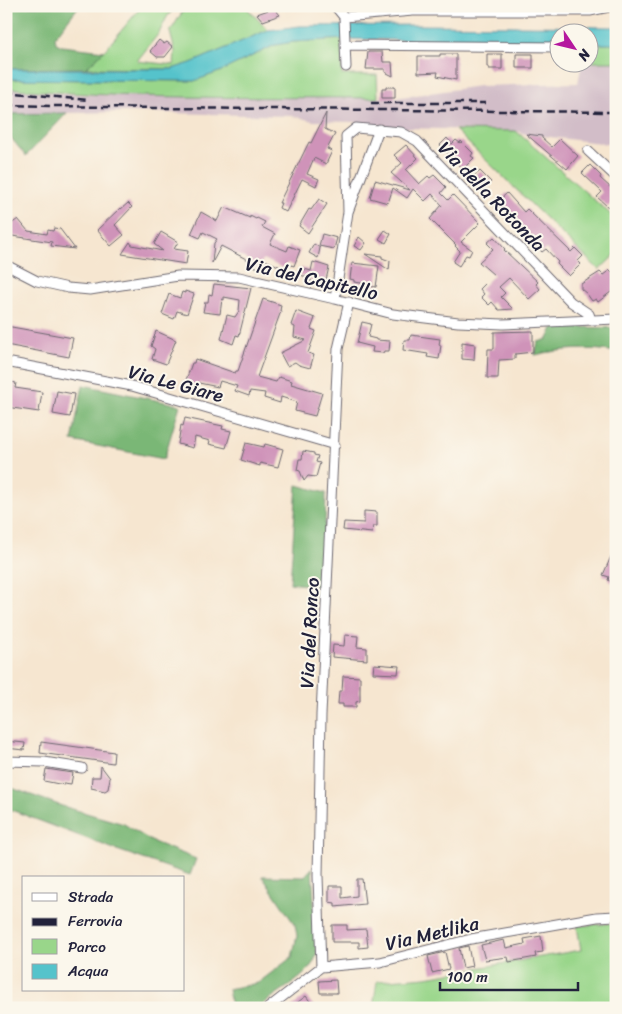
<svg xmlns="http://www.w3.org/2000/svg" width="622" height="1014" font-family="Sriracha,sans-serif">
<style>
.industrial{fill:#d2bdc8}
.green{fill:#99d68a;stroke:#5e7c62}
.forest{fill:#7ab776;stroke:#4e6c58}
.water{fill:#55c3cb;stroke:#3c7283}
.building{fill:#cf93b9}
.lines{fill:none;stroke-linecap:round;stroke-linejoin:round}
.minor-casing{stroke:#6c676f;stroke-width:11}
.minor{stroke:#fff;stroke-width:9}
.rail{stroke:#22223b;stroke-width:2.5;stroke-dasharray:8 4;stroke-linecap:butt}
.labels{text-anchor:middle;stroke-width:4;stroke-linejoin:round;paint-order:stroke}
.street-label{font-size:19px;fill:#22223b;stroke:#fbf7ec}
</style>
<rect width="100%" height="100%" fill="#fbf7ec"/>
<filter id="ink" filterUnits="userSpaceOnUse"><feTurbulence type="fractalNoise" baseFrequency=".02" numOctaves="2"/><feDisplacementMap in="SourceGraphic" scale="10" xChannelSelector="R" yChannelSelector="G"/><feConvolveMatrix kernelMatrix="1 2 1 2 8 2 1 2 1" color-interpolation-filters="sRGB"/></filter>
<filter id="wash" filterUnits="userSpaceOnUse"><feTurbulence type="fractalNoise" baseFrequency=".0096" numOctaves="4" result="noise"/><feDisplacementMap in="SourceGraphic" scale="20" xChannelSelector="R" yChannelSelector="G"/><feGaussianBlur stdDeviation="1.12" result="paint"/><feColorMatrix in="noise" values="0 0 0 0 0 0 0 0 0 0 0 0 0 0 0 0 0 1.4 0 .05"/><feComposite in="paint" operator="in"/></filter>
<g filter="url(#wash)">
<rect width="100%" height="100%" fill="#f6e6d0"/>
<path class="industrial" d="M616 62V145L526 134 516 131 406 128 353 122 313 121 292 116 126 112 6 114V88L65 94 126 96 395 98 479 86 578 83 582 63Z"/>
<path class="green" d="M142 6H176L167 17 159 33 137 61 174 65 175 51 170 32 186 6H245L268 30 191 63 172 69 86 68 104 51Z
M342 39V75H377L378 98C254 97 130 100 6 88V79L194 81 219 72 275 45 293 42Z
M590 44H616V62H592L593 48 590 47Z
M455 130 516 131 616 219V254L599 270Z
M616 923V1008H373L377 981 426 977 581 950 577 926Z"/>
<path class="forest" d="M6 6H79L55 37 56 43 62 46 104 51 86 68 6 69Z
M67 113 26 156 6 132V114Z
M573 327 616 328V352C590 347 560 349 535 355L538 342 548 339 553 328Z
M83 385 180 405 164 459 72 441Z
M297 485 326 493 323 587 290 583Z
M6 786 62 806 124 824 151 841 196 859 190 875 114 849 6 808Z
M312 868 317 952C312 979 278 988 260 1008H231L228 989 258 983 292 957 297 936 295 925 262 876 304 877Z"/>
<path class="water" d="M421 25 616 27V44H590V32H560L559 43 345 39 293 42 275 45 219 72 194 81 6 79V69H172L191 63 268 30 300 26Z"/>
<g id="blocks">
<path class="building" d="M274 8 280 15 263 21 257 14Z
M159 40 164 44 167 42 173 47 165 57H157L150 51Z
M368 52H382L383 62H392L393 76 385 72V69H366Z
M440 54H456V80L437 76 438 72 418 73V56H440Z
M487 54H502V69H489V67H487Z
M516 54H533V68H516Z
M386 87H395V98H382V89H386Z
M326 113 325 129 335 134 327 149 332 151 326 164 314 158 307 174 319 179 316 186 302 179 286 212 279 208 281 203H279L309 142 311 143Z
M526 134 542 136V138L552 147 560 139 578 156 567 169Z
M447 138 452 144 456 140 460 143 461 141 473 153 471 156 474 158 463 169 440 145Z
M406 145 418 158 406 170 419 184 428 176 430 178 434 175 446 187 441 193 448 200 453 195 480 223 461 242 472 250 469 256 466 255 459 266 453 262 460 251 455 246 456 245 430 219 442 205 432 194 425 201 413 189 407 198 393 188 388 203 370 198 375 180 410 190 391 173 402 163 394 155Z
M590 165 601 176 600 178 611 188 612 186 616 190V199L608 207 597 197 602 192 582 173Z
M480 171 491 182 483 190 478 184 480 182 474 176Z
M507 193 524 212 527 209 571 252 575 248 583 256 578 261 581 264 569 276 557 264 558 262 546 249 542 252 494 205Z
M319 199 327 204 308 233 299 226 309 209 311 210Z
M128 203 132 207 115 225 124 235 111 246 97 230 120 208 121 209Z
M224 207 245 216 250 218V216L256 219 257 218 265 222 262 227 275 234 270 244 287 251 289 246 300 250 294 266 287 263 285 269 263 259 259 268 250 265 252 262 221 246 212 263 214 243 217 239 203 232 200 238 191 234 201 212 217 221Z
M18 219 28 231 47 234 48 230 53 231 54 228 60 229 75 249 51 246 52 242 6 235V228Z
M385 230 391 234 386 243 379 239Z
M161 232 178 242 174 249 188 251 186 264 122 254 130 242 132 245 163 251 154 244Z
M322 234 337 238 334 249 319 246Z
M359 237 366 243 361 250 354 246Z
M494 237 505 249 504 250 538 282 536 284 540 289 529 299 509 278 499 287 505 293 501 297 513 309 499 310 492 302 489 305 481 297 484 294 480 289 494 275 479 262 493 249 487 243Z
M314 244 320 248 318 258 309 253Z
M365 254 382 256V258L390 261 389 270Z
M313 262 329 267 325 284 310 281 311 278 300 275 301 268 311 271Z
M352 263 379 266 376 287 367 286 368 284 354 282V280L350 279Z
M610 270 616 276V288L598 302 596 299 592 301 587 294 581 289V284L600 272 603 275Z
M214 284 251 288 239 336 236 335 233 344 221 339 227 315 235 317 239 311 240 300 224 297V300L222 299 220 314 203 312 205 302H208L209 294 212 295Z
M185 291 194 294 187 314 177 311 174 319 162 314 169 294 180 298 182 292 185 293Z
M263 299 281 305 280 311H281L257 377 276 382 279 377 292 381 291 384 322 393 315 416 295 411 297 402 281 397 280 403 264 398 265 393 250 391 249 396 235 391 237 386 220 381 218 387 199 383 198 387 185 383 192 363H194L195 359 235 373 236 371H238Z
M296 311 315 318 311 329 316 331 308 353 314 355 310 368 299 365 295 362 287 366 280 353 306 340 294 337 295 327 291 325Z
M362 322 371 324 368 337 376 339V340L390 341 389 351H384L383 353 372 352 373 347 357 343Z
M6 326 73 338 69 357 6 345Z
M156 331 176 340 166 364 152 359 155 349 151 346Z
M533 331V352L515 354V359L499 360 498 378H487L488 349H494V332Z
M411 335 440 339 439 345H441L439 359 427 357 428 354 403 350 404 340H410Z
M462 342 475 344 474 360 462 359Z
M6 381 16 383 15 388 42 392 39 412 6 407Z
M57 391 74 394 70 417 53 414Z
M185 418 223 426 222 429 231 431 226 448 209 444 210 441 195 437 193 448 178 444 181 425 183 426Z
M246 443 264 447 265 444 283 449 278 467 260 463V466L241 460Z
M303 451 314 453V455L318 456 316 462 320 463 316 477 308 476 304 481 300 471 297 470 299 459H302Z
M364 511 377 512V526H373L372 533 343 530 344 522 364 523Z
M616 545V584L608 580 609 577 603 575Z
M345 635 358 636 357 647 367 648V660L332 657 333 645 344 646Z
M374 664 399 666 398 674 373 673Z
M343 676 360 677V701L356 702V707H343V704H338L339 691H342Z
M6 741 25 743 24 750 6 748Z
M41 742 114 752 113 763 40 753Z
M101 766 110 778 108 789 105 791 91 788 92 777H100Z
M46 769 73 773 71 784 64 783V785L44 781Z
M357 879H362L365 904 335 907V903L329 902V886H342V898L357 896Z
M332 925H347V930L366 929 368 947 359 948V942H332Z
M541 936 543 952 535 953 536 957 509 962 508 957 485 960 481 945 504 940 506 948 525 944 524 939Z
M468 946 472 966 463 968 459 948Z
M445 952 449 969 432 973 428 956Z
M336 980 337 993H320L319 981Z
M306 996 315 1008H290Z"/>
</g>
</g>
<g filter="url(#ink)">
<use href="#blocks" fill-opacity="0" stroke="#6c676f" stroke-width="1"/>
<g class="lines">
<defs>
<path id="minor" d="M335 6 344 17 346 67
M344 17 413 11H590L614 6
M345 45 560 47
M588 151 616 177
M348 212 346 136 356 128 401 132 417 141 571 302 589 314 591 320
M6 265 37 281 68 288 90 290 178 276 239 277 335 299 393 314 458 322 503 324 616 319
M335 299 348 212 379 129
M6 362 132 386 335 445
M6 761 44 762 82 768
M321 967 318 876 321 715 338 349 349 302
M268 1008 321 967 380 962 471 939 597 917 616 916"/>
</defs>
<use href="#minor" class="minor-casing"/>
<use href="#minor" class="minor"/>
<path class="rail" d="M6 92 87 100
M371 103H486
M6 105 156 108 616 112"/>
</g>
</g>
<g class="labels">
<g class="street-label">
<text transform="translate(492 196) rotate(46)" y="7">Via della Rotonda</text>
<text transform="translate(312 278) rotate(13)" y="7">Via del Capitello</text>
<text transform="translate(176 383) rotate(15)" y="7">Via Le Giare</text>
<text transform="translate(309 633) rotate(-87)" y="7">Via del Ronco</text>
<text transform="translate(432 933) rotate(-13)" y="7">Via Metlika</text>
</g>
</g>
<rect width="622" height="1014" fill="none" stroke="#fbf7ec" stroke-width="25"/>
<rect x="22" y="876" width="162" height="115" fill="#fbf7ec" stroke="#a4a2a5"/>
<rect x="32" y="893" width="25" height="8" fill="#ffffff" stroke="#a4a2a5"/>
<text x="68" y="902" font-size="15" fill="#22223b">Strada</text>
<rect x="32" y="918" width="25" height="8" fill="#22223b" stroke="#a4a2a5"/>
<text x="68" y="926" font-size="15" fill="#22223b">Ferrovia</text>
<rect x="32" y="939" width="25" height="15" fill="#99d68a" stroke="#a4a2a5"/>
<text x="68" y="952" font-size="15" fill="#22223b">Parco</text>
<rect x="32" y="964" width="25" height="15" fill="#55c3cb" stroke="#a4a2a5"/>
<text x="68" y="976" font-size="15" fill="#22223b">Acqua</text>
<g transform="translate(574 48) rotate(125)"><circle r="24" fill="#fbf7ec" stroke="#a4a2a5"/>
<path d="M0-4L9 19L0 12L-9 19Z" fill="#b5179e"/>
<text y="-8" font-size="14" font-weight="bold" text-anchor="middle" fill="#22223b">N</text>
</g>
<path d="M440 982v8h138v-8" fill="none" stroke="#22223b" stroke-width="2.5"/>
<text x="447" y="982" font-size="15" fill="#22223b" stroke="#fbf7ec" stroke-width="4" paint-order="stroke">100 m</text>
</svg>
